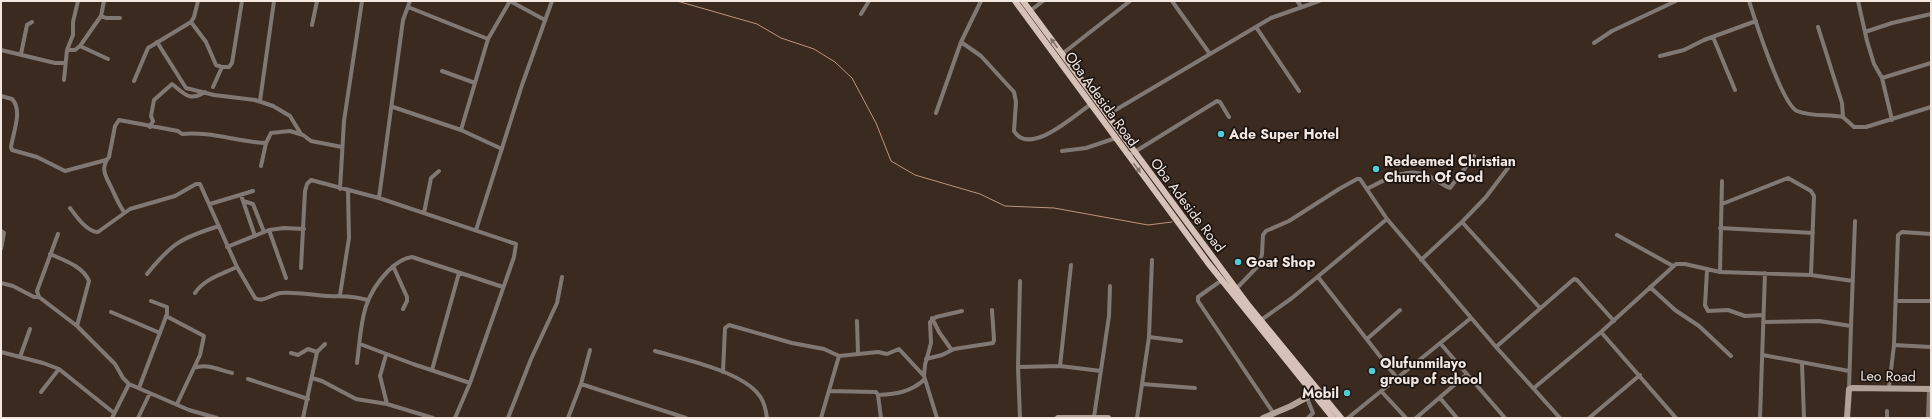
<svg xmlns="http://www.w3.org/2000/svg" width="1932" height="419" font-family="Jost,sans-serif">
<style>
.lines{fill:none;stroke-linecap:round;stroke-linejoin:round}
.stream{stroke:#bd957e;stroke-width:1}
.street{stroke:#817873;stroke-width:4}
.secondary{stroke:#b0a199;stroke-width:6}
.primary{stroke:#d5c1b7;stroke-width:6}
.oneway{fill:#82736c}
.poi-dot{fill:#51ccd4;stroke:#1c1410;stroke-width:1.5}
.labels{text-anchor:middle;stroke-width:3.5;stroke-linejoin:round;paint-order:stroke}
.street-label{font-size:14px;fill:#f3e7e0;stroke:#1c1410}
.poi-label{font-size:14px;font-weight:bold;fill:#f3e7e0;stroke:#1c1410;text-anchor:start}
</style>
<rect width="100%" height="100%" fill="#3b2a20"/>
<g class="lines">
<path class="stream" d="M677 1 757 24 781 38 814 49 835 62 852 78 876 123 891 161 915 175 980 194 1005 206 1054 208 1148 225 1172 222"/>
<path class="street" d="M510 1 545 20
M1172 1 1210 54
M1297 1 1301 6
M1749 1C1755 20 1782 104 1797 111 1812 117 1828 114 1843 117
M1858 1 1867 41 1874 64 1882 78 1892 120
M408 7 488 39
M1030 11 1043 1
M861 14 869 1
M101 16 106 18H120
M191 22 206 42 216 65 222 67H229L232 63 242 1
M312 25 317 1
M1256 27 1299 91
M1818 27 1842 103 1843 117 1854 127H1866L1931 107
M1865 32 1892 23 1931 14
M1713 37 1735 90
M157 42 186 88 214 95 255 100 273 106 290 116 301 134
M961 42 981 56 1014 92 1016 102 1014 131C1030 157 1075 115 1091 104
M1594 43 1612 31 1676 1
M80 46 108 59
M1 50 55 63H65
M67 50H75L80 46 101 16 104 1
M21 54 27 25 32 22
M1062 54 1130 1
M1660 56 1684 50 1704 40 1756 21
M442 71 475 83
M1882 78 1931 63
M64 80 67 50 73 35V22L78 1
M134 81 148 48 191 22 194 17 198 1
M213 87 222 67
M1 96 12 99C23 110 13 133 11 147L12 150 37 157 65 171 106 160
M260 101 274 1
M393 107 461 130 502 149
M936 113 961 42 981 1
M1107 115 1271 18 1319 1
M150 127 153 121 151 116 154 100 172 84C185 94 189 102 205 92
M461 130 488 39 510 1
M1062 151 1086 148 1116 138
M1128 156 1217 101 1220 102 1229 117
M261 166 266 143 271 133 290 131 303 135 311 141 342 147
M340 189 344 121 362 1
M1367 189C1384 180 1406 167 1426 175 1435 178 1442 185 1450 188L1474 156
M241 195 255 236
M379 198 403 20 410 1
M243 201 253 204 264 232
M210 204 253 191
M1722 204 1788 178 1811 191 1814 196 1811 275
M70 208C76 216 87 232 98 232L130 209 175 196 196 184H200L237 267 255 298C263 303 272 294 281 293 297 292 312 295 327 296 343 297 350 295 367 300
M124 212C119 205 116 198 112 189 107 178 99 169 109 157L115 126 119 120 178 131 182 134C210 131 238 142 266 143
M424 213 431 178 439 171
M1462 222 1540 308
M1720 228 1813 233
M269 230 286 278
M476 230 522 85 552 1
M1 231 4 233 1 249
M1617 235 1673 266
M227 247 269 230 284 228 304 229
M50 254C63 260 83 266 89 281L77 326
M1421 260 1462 222 1486 197 1514 160
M393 266 407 297V301L403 309
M301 268 305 191 307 184 311 180 379 198 516 244 514 257 470 383 455 418
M1707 271 1705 305 1708 311 1728 310 1745 316 1763 315
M1720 272 1722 181
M147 274C172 243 181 238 219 226
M1318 277 1397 378
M1222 280 1198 297V301L1274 414
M1 283 13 286 34 297H39L77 326 115 364 123 378 129 384 189 410 217 418
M1650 287 1675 310 1699 326 1731 356
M1236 289 1259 265 1262 254 1263 235 1266 231 1289 221 1339 189 1357 179H1360L1387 219 1496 347 1560 418
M195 293C204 279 222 274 237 267
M340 295 349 238 348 191
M39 297 37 291 58 234
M1896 301H1931
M111 312 160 333
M166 316 204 336 200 355 177 404
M932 318 939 332 951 349
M1261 320 1292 298 1387 219
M857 321 858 354
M1763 322 1819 321 1851 326 1855 221
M1601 332 1676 418
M1149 337 1181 341
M1367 339 1400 310
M1440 343 1505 418
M360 344 413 364 470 383
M1894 345 1931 347
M1496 347 1574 279 1577 280 1614 321
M655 351C683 359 741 371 759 395 764 401 766 410 767 418
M1 352 43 363 59 369 114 413
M291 353 298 355 308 349 317 352
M386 355 380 376 387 404
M1763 355 1849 371
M20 357 30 329
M926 359 942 355 954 349 993 343 994 340 992 310
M357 363C362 325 360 300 388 271 394 265 403 258 412 257L503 287
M1802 363 1804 418
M1060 366 1071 265
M1018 367 1060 366 1101 371
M194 368C206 363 219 370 232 373
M432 370 459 273
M723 372 725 328 729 325 792 343 824 349 839 356 878 352 887 354 899 349 924 376
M312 378 322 381 356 399 387 404 433 418
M248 379 308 399
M581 384 686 418
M1142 384 1195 388
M1889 387 1894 345 1898 235 1902 232 1931 234
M139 388 167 314V307L151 301
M1534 388 1601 332 1676 264H1685L1720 272 1811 275 1853 281
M1849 389 1851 326
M829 391 876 392 878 395C897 394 911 392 925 379
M1381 391 1406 418
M41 392 59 369
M878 395 881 418
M1307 398 1313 413 1308 418
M1440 398 1457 418
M1887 411V418
M1094 417 1109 316 1110 286
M112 418 129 384
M138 418 150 393
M303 418 316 357 317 352 325 344
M508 418 531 359 557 303 562 277
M568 418 581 384 590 350
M821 418 839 356
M937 418 924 376 925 365 931 343 930 322 936 317 962 311
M1020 418 1018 367 1020 281
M1137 418 1149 337 1152 260
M1348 418 1471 318
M1416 418 1467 374
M1589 418 1640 375
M1760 418 1765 273
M1928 418 1929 389"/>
<path class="secondary" d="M1058 418H1108
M1263 418 1291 406 1313 394
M1847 418 1849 389 1852 388 1931 389"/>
<path class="primary" d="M1015 1 1208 263 1333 418
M1023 1 1249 306 1341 418"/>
</g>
<defs><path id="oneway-solid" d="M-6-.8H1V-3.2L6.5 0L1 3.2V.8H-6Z"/></defs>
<g class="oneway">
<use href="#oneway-solid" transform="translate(1054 43) rotate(-126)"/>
<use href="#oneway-solid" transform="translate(1137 168) rotate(53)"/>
</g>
<g class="poi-dot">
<circle cx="1221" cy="134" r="4"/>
<circle cx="1376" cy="169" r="4"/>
<circle cx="1238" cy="262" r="4"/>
<circle cx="1372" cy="371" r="4"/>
<circle cx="1347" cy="393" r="4"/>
</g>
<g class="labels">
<g class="street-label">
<text transform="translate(1102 99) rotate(54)" y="5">Oba Adesida Road</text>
<text transform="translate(1188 205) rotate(53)" y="5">Oba Adeside Road</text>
<text transform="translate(1888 376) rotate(1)" y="5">Leo Road</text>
</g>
<g class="poi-label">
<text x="1229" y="139">Ade Super Hotel</text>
<text x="1384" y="166">Redeemed Christian<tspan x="1384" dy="16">Church Of God</tspan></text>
<text x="1246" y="267">Goat Shop</text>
<text x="1380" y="368">Olufunmilayo<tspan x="1380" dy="16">group of school</tspan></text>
<text x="1339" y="398" text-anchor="end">Mobil</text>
</g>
</g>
<rect width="1932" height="419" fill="none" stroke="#f3e7e0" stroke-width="4"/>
</svg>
